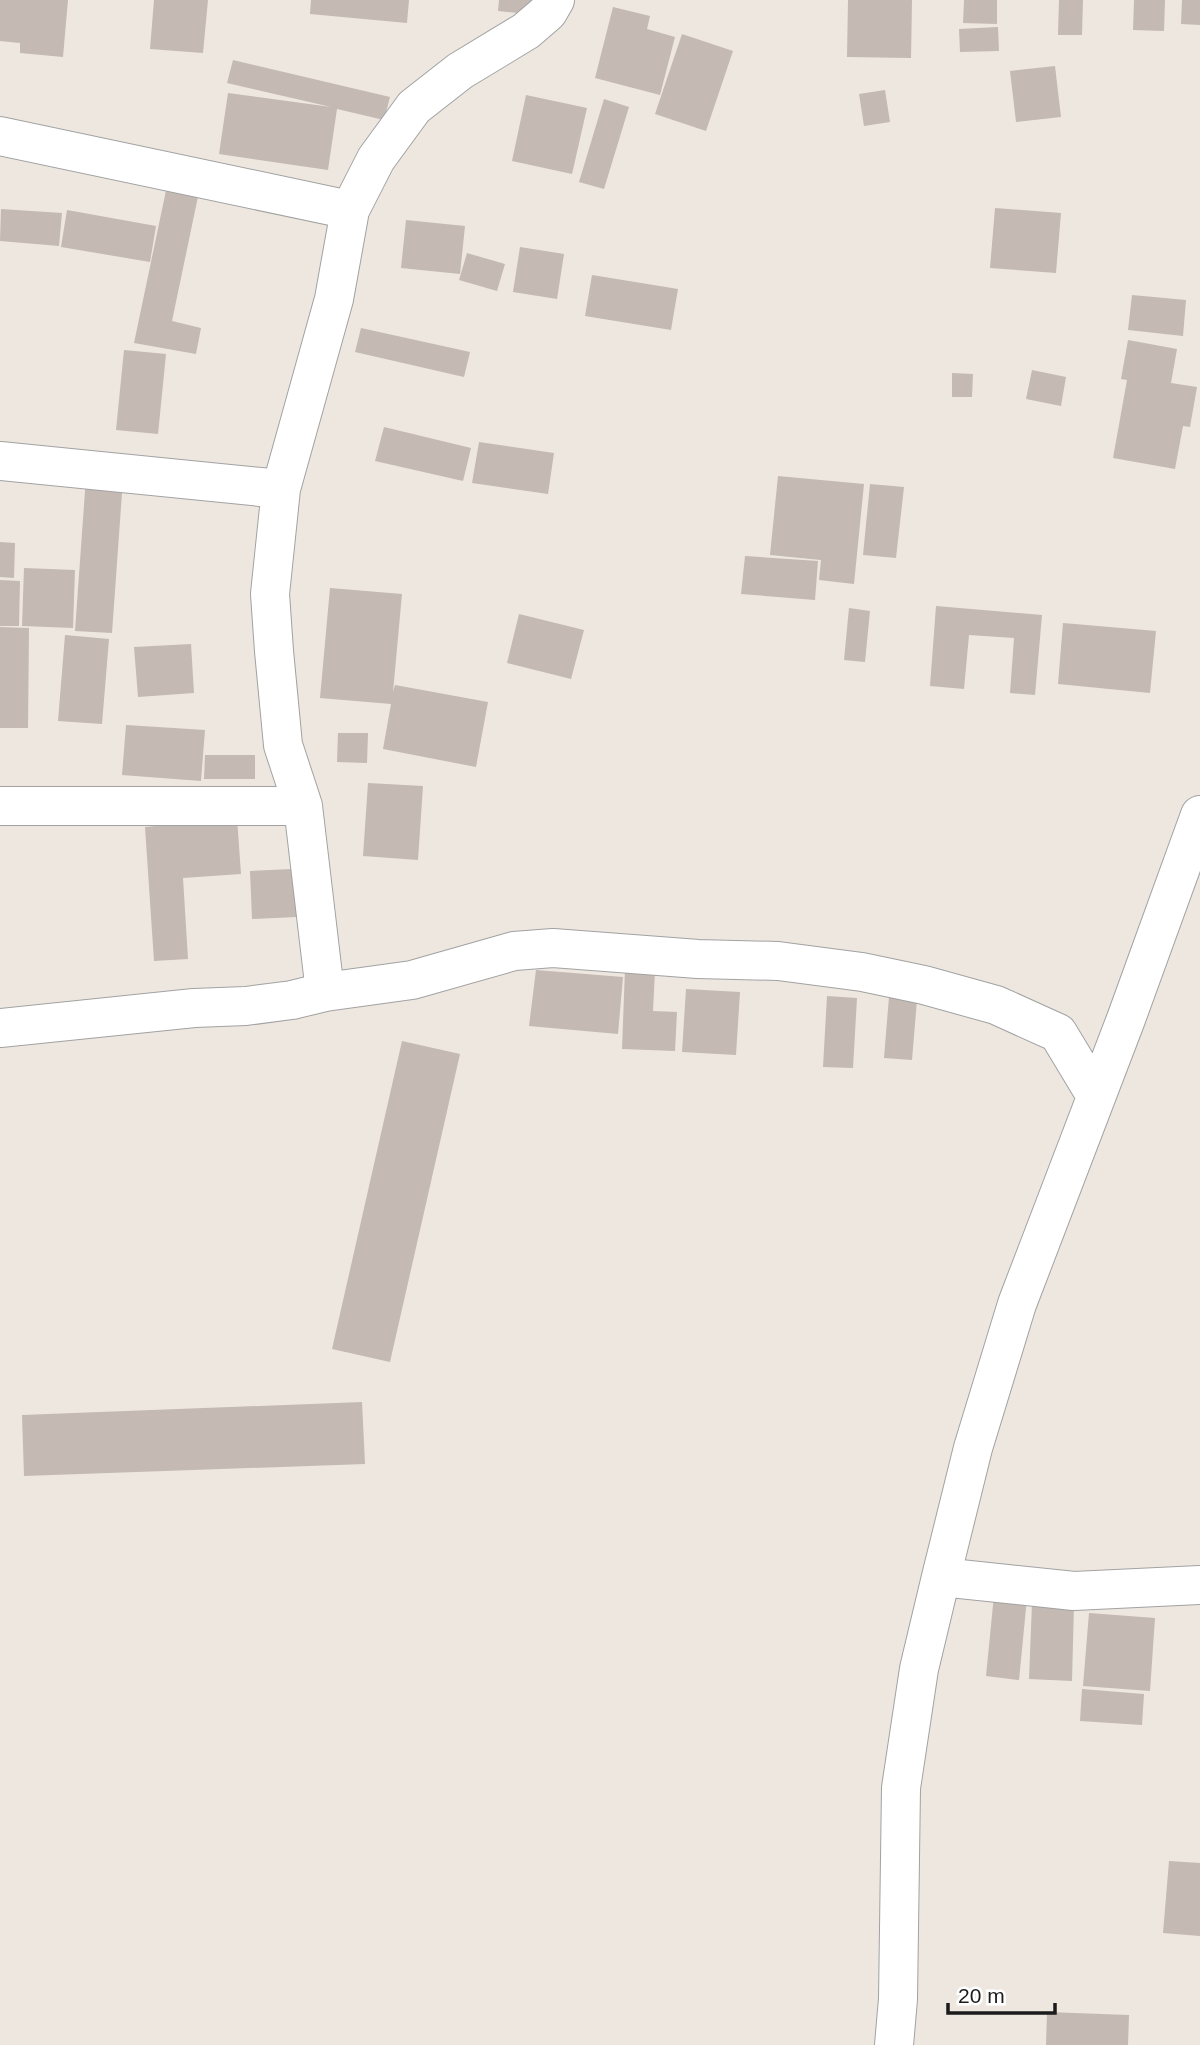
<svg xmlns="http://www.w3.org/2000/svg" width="1200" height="2045" font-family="Helvetica,sans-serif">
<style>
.building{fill:#c4b9b3}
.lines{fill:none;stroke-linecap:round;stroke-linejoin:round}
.minor-casing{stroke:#a2a2a2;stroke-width:40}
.minor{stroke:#fff;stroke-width:38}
</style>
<rect width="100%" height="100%" fill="#ede7e0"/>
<path class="building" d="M0 0H68L63 57 20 53V43L0 41Z
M154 0H208L203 53 150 49Z
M311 0H409L407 23 310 14Z
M499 0H550L548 16 498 11Z
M848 0H912L911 58 847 57Z
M964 0H997V24L963 23Z
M1059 0H1083L1082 35H1058Z
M1134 0H1165L1164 31 1133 30Z
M1182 0H1200V25L1181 24Z
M613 7 650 16 647 29 675 37 660 95 595 78Z
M998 27 999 51 960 52 959 29Z
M682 34 733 51 706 131 655 114Z
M233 60 390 97 384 120 337 109 328 170 219 154 228 93 331 107 227 83Z
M1055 66 1061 117 1016 122 1010 71Z
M885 90 890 122 864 126 859 94Z
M526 95 587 108 572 174 512 161Z
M604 99 629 107 604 189 579 182Z
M168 181 200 187 172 321 201 328 196 354 134 343Z
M995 208 1061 213 1056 273 990 268Z
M1 209 62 213 59 246 0 241Z
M67 210 156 226 150 262 61 247Z
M406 220 465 226 460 274 401 268Z
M520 247 564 254 557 299 513 292Z
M467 253 505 264 497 291 459 280Z
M592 275 678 289 671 330 585 316Z
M1132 295 1186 300 1183 336 1128 330Z
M361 328 470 352 464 377 355 352Z
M1128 340 1177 349 1171 383 1197 387 1190 427 1183 426 1175 469 1113 458 1127 380 1121 379Z
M124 350 166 354 158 434 116 430Z
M1032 370 1066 377 1061 406 1026 399Z
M952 373 973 374 972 397H952Z
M384 427 471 448 463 481 375 461Z
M479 442 554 453 548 494 472 483Z
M778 476 864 484 854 584 819 580 821 560 770 555Z
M86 477 123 479 112 633 75 631Z
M870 484 904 487 896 558 863 555Z
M0 542 15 543 14 578 0 577Z
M745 556 818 561 815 600 741 594Z
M24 568 75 570 73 628 22 626Z
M0 580 20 581 19 626H0Z
M330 588 402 594 393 692 395 685 488 702 476 767 383 749 391 704 320 698Z
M936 606 1042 615 1035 695 1010 693 1014 638 969 635 964 689 930 686Z
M849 608 870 611 865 662 844 660Z
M519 614 584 630 571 679 507 663Z
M1063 623 1156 631 1150 693 1058 684Z
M0 627 29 628 28 728H0Z
M65 635 109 639 102 724 58 721Z
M191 644 194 693 138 697 134 647Z
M126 725 205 730 201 781 122 775Z
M338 733H368L367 763 337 762Z
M205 755H255V779H204Z
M368 783 423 786 418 860 363 856Z
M237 818 241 874 183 878 188 959 154 961 145 827Z
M314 868 317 916 252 919 250 871Z
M625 969 655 970 653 1011 677 1012 675 1051 622 1049Z
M536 970 623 977 618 1034 529 1026Z
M686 989 740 992 736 1055 682 1052Z
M827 996 857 998 853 1068 823 1067Z
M889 997 917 1000 912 1060 884 1058Z
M402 1041 460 1054 390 1362 332 1349Z
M362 1402 365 1464 24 1476 22 1415Z
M994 1595 1027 1598 1019 1680 986 1676Z
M1032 1603 1074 1604 1072 1681 1029 1679Z
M1089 1613 1155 1618 1150 1691 1083 1686Z
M1082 1689 1144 1694 1142 1725 1080 1721Z
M1169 1861 1200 1863V1936L1163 1933Z
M1047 2012 1129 2015 1128 2045H1046Z"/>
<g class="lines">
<defs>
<path id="minor" d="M0 136 350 210
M0 461 281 489
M0 806H303
M325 992 303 806 283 745 274 651 270 594 281 489 334 299 350 210 376 159 414 107 460 71 526 31 548 12 555 0
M0 1028 194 1008 246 1006 292 1000 325 992 412 980 514 951 553 948 698 959 778 961 862 972 924 985 996 1005 1058 1033 1096 1096
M941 1577 1074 1591 1200 1585
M894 2045 898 1999 901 1788 919 1669 941 1577 973 1448 1017 1304 1126 1019 1200 815"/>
</defs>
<use href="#minor" class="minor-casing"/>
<use href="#minor" class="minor"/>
</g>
<path d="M948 2003v10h107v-10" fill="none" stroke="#1b1b1b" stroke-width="3.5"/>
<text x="958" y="2003" font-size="21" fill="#1b1b1b" stroke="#ffffff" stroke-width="5" paint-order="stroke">20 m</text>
</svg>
